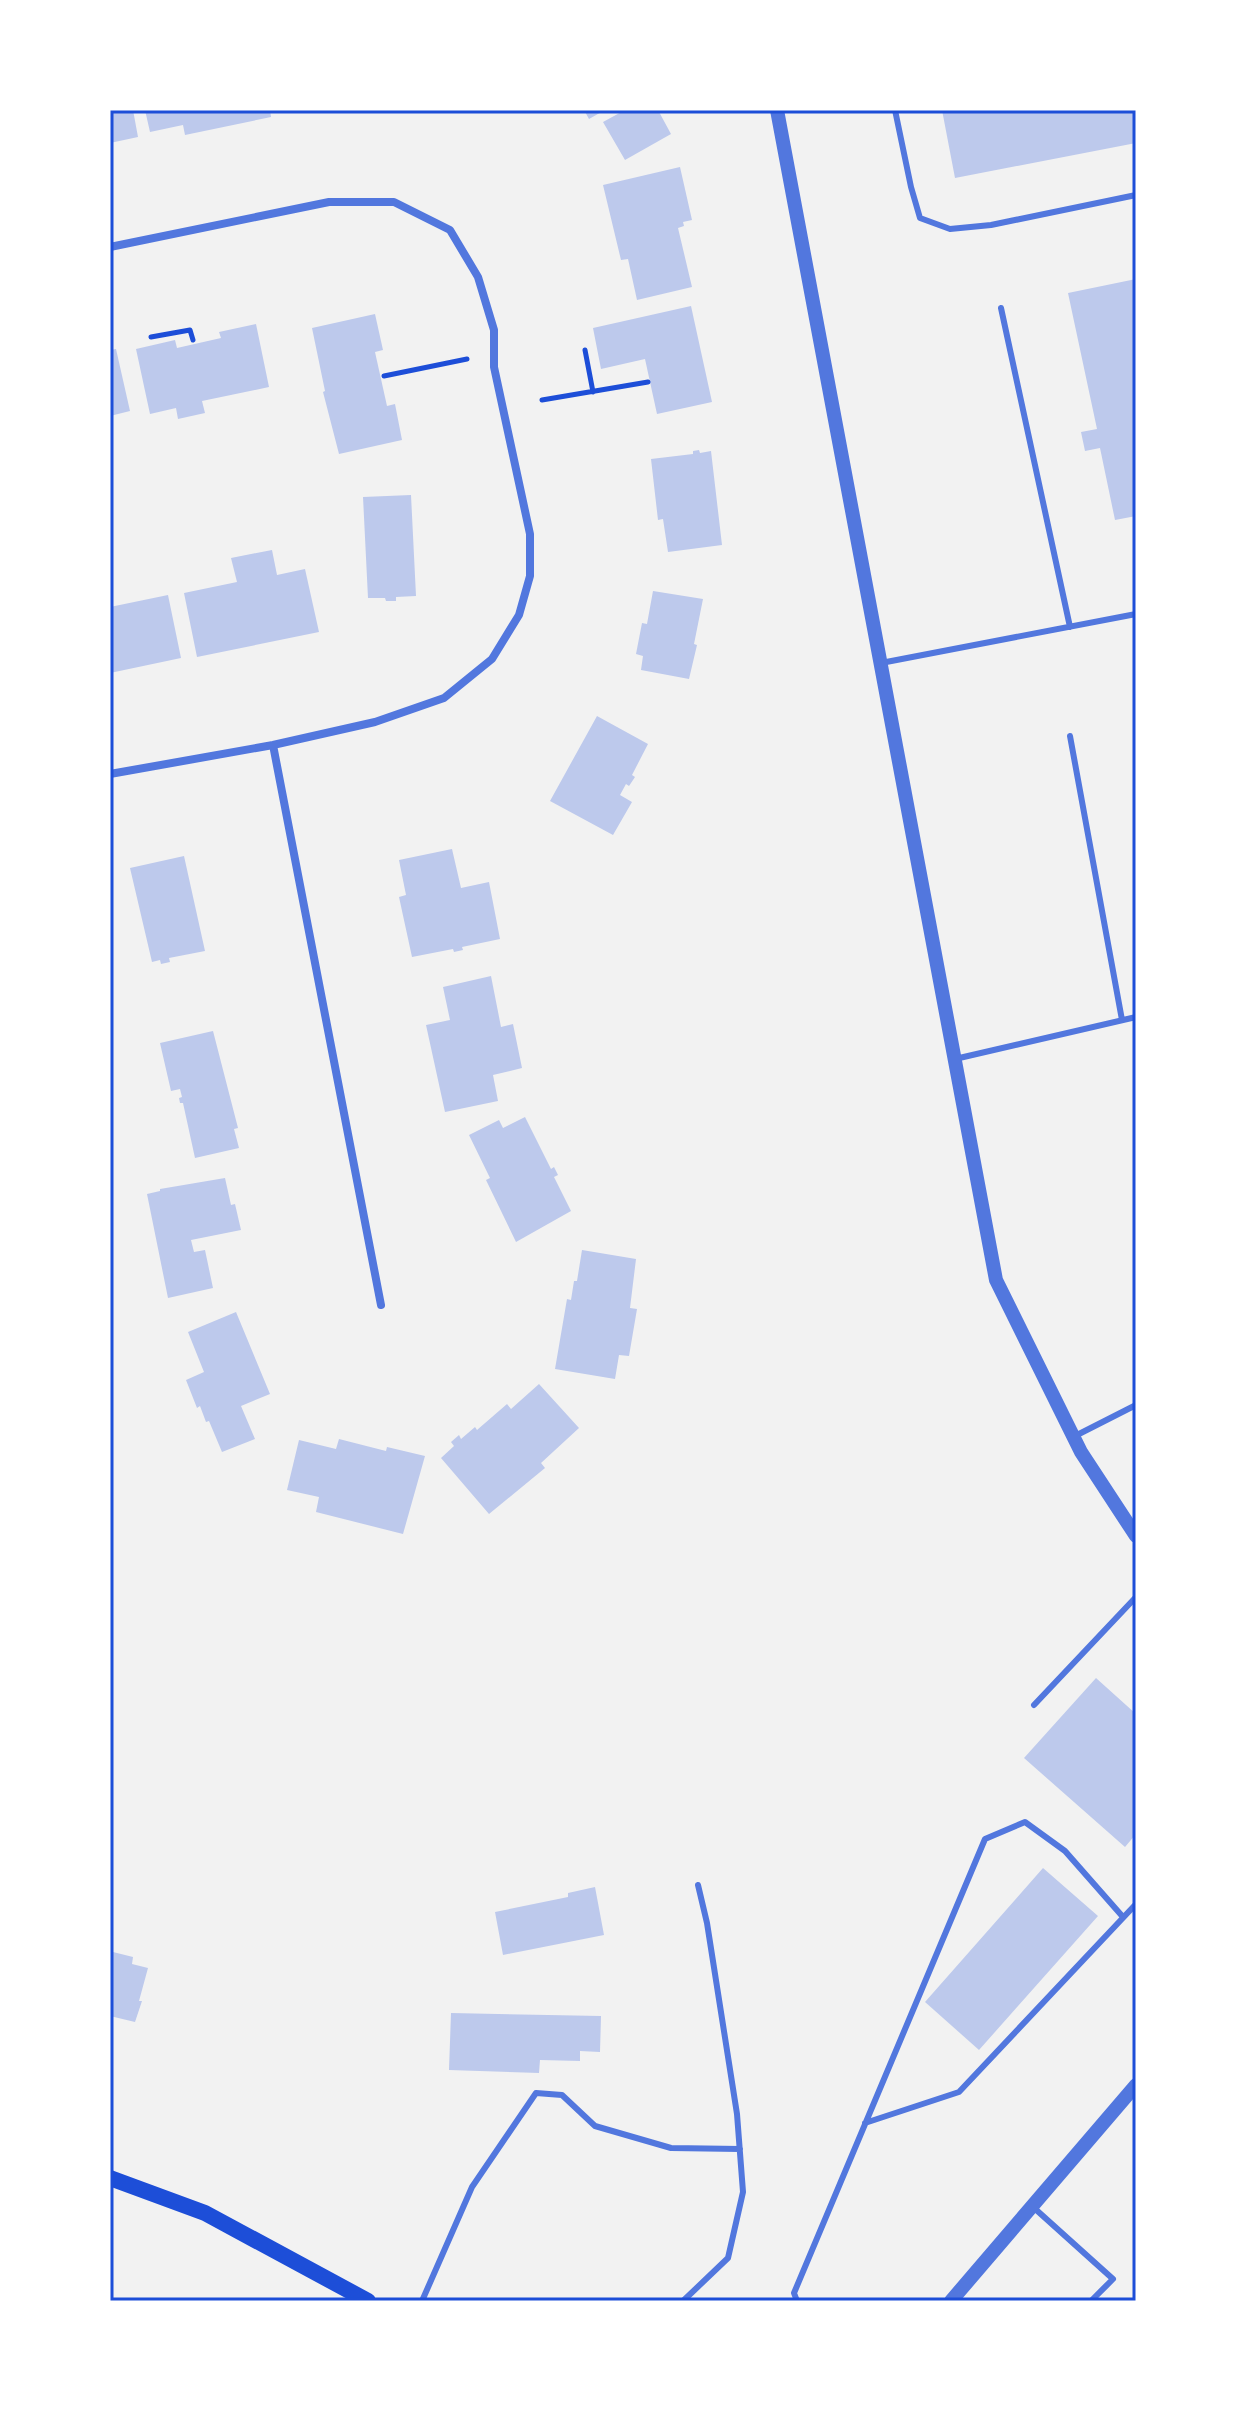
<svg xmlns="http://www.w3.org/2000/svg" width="1246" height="2411" font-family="Rubik,sans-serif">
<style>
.building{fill:#bdc9ec}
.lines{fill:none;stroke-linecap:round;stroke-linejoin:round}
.path{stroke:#1d4ed8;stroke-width:5}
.service{stroke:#5277de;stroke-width:6}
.minor{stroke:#5277de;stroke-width:8}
.tertiary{stroke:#5277de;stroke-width:14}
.secondary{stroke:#1d4ed8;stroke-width:16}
.neatline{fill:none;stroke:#1d4ed8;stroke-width:3}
</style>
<rect width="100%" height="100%" fill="#f2f2f2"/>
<path class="building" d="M110 110H133L138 137 110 143Z
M145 110H270L271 117 185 135 183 125 150 132Z
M584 110H605L589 119Z
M625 110H658L671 134 625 160 603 122Z
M942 110H1136V143L955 178Z
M680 167 692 220 683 222 684 226 678 228 692 287 637 300 628 259 621 260 603 185Z
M1136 279V516L1115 520 1100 448 1085 451 1081 432 1097 429 1068 293Z
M691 306 712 402 657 414 645 359 601 369 593 328Z
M375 314 383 350 375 352 387 406 395 404 402 440 339 454 323 392 325 391 312 328Z
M256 324 269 387 202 401 205 413 178 419 176 408 150 414 136 349 175 340 177 348 221 338 219 332Z
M116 349 130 411 110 416V350Z
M699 450 700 453 711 451 722 545 668 552 663 519 658 520 651 459 693 454V451Z
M411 495 416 596 396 597V601H386L385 598H368L363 497Z
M272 550 277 575 305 569 319 632 197 657 184 593 237 582 231 558Z
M653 591 703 599 694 644 697 645 689 679 641 670 643 656 636 654 642 623 647 624Z
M168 595 181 658 110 673V607Z
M597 716 648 744 632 775 635 777 629 786 626 784 620 795 632 802 613 835 550 801Z
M452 849 461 888 489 882 500 939 462 947 463 950 454 952 453 949 412 957 399 897 406 895 399 860Z
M184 856 205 951 169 958 170 962 161 964 160 960 152 962 130 868Z
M491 976 501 1027 513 1024 522 1068 493 1075 498 1101 445 1112 426 1025 450 1020 443 987Z
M213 1031 238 1128 234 1129 239 1148 195 1158 183 1103H180L179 1098 182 1097 180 1089 171 1091 160 1043Z
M525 1117 551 1169 554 1167 558 1175 554 1177 571 1211 516 1242 486 1180 490 1178 469 1135 499 1120 503 1128Z
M225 1178 231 1205 235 1204 241 1230 191 1240 194 1252 205 1250 213 1288 168 1298 147 1194 160 1191V1189Z
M582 1250 636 1259 630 1308 637 1309 629 1356 619 1355 615 1379 555 1369 567 1299 571 1300 574 1281H577Z
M236 1312 270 1394 241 1406 255 1439 222 1452 209 1421 206 1422 200 1406 197 1408 186 1380 204 1372 188 1332Z
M539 1384 579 1428 541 1463 545 1468 489 1514 441 1458 454 1446 451 1442 459 1435 461 1439 475 1427 477 1430 507 1404 511 1409Z
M339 1439 386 1451 387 1447 425 1456 403 1534 316 1512 319 1497 287 1490 299 1440 336 1449Z
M1096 1678 1136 1714V1834L1125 1847 1024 1758Z
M1043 1868 1098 1916 979 2050 925 2002Z
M595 1887 604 1935 503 1955 495 1912 568 1897V1893Z
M113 1952 133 1957 132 1964 148 1968 139 2001H142L135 2022 110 2016V1959Z
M451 2013 601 2016 600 2052 580 2051V2061L540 2060 539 2073 449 2070Z"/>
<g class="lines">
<path class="path" d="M151 337 190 330 193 340
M585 350 593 392
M384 376 467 359
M542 400 648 382"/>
<path class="service" d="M895 110 911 187 920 218 950 229 991 225 1136 195
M1001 308 1070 627
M881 663 1136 614
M1070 736 1122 1020
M955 1059 1136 1017
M1075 1436 1136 1405
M1034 1705 1136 1597
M865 2123 959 2092 1136 1904
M1033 2207 1113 2279 1091 2301
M422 2301 472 2187 536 2093 562 2095 595 2126 671 2148 740 2149
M683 2301 728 2258 743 2192 737 2114 707 1923 698 1885
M797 2301 794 2293 985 1839 1025 1822 1065 1851 1123 1917"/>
<path class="minor" d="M110 247 329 202H394L450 230 478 277 494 330V367L530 534V576L519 615 492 659 444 698 375 722 273 745 110 774
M273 745 381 1305"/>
<path class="tertiary" d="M777 110 996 1280 1081 1452 1136 1536
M951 2301 1136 2085"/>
<path class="secondary" d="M110 2178 205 2213 368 2301"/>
</g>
<rect width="1246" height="2411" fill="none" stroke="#ffffff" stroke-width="224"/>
<rect x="112" y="112" width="1022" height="2187" class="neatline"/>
</svg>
